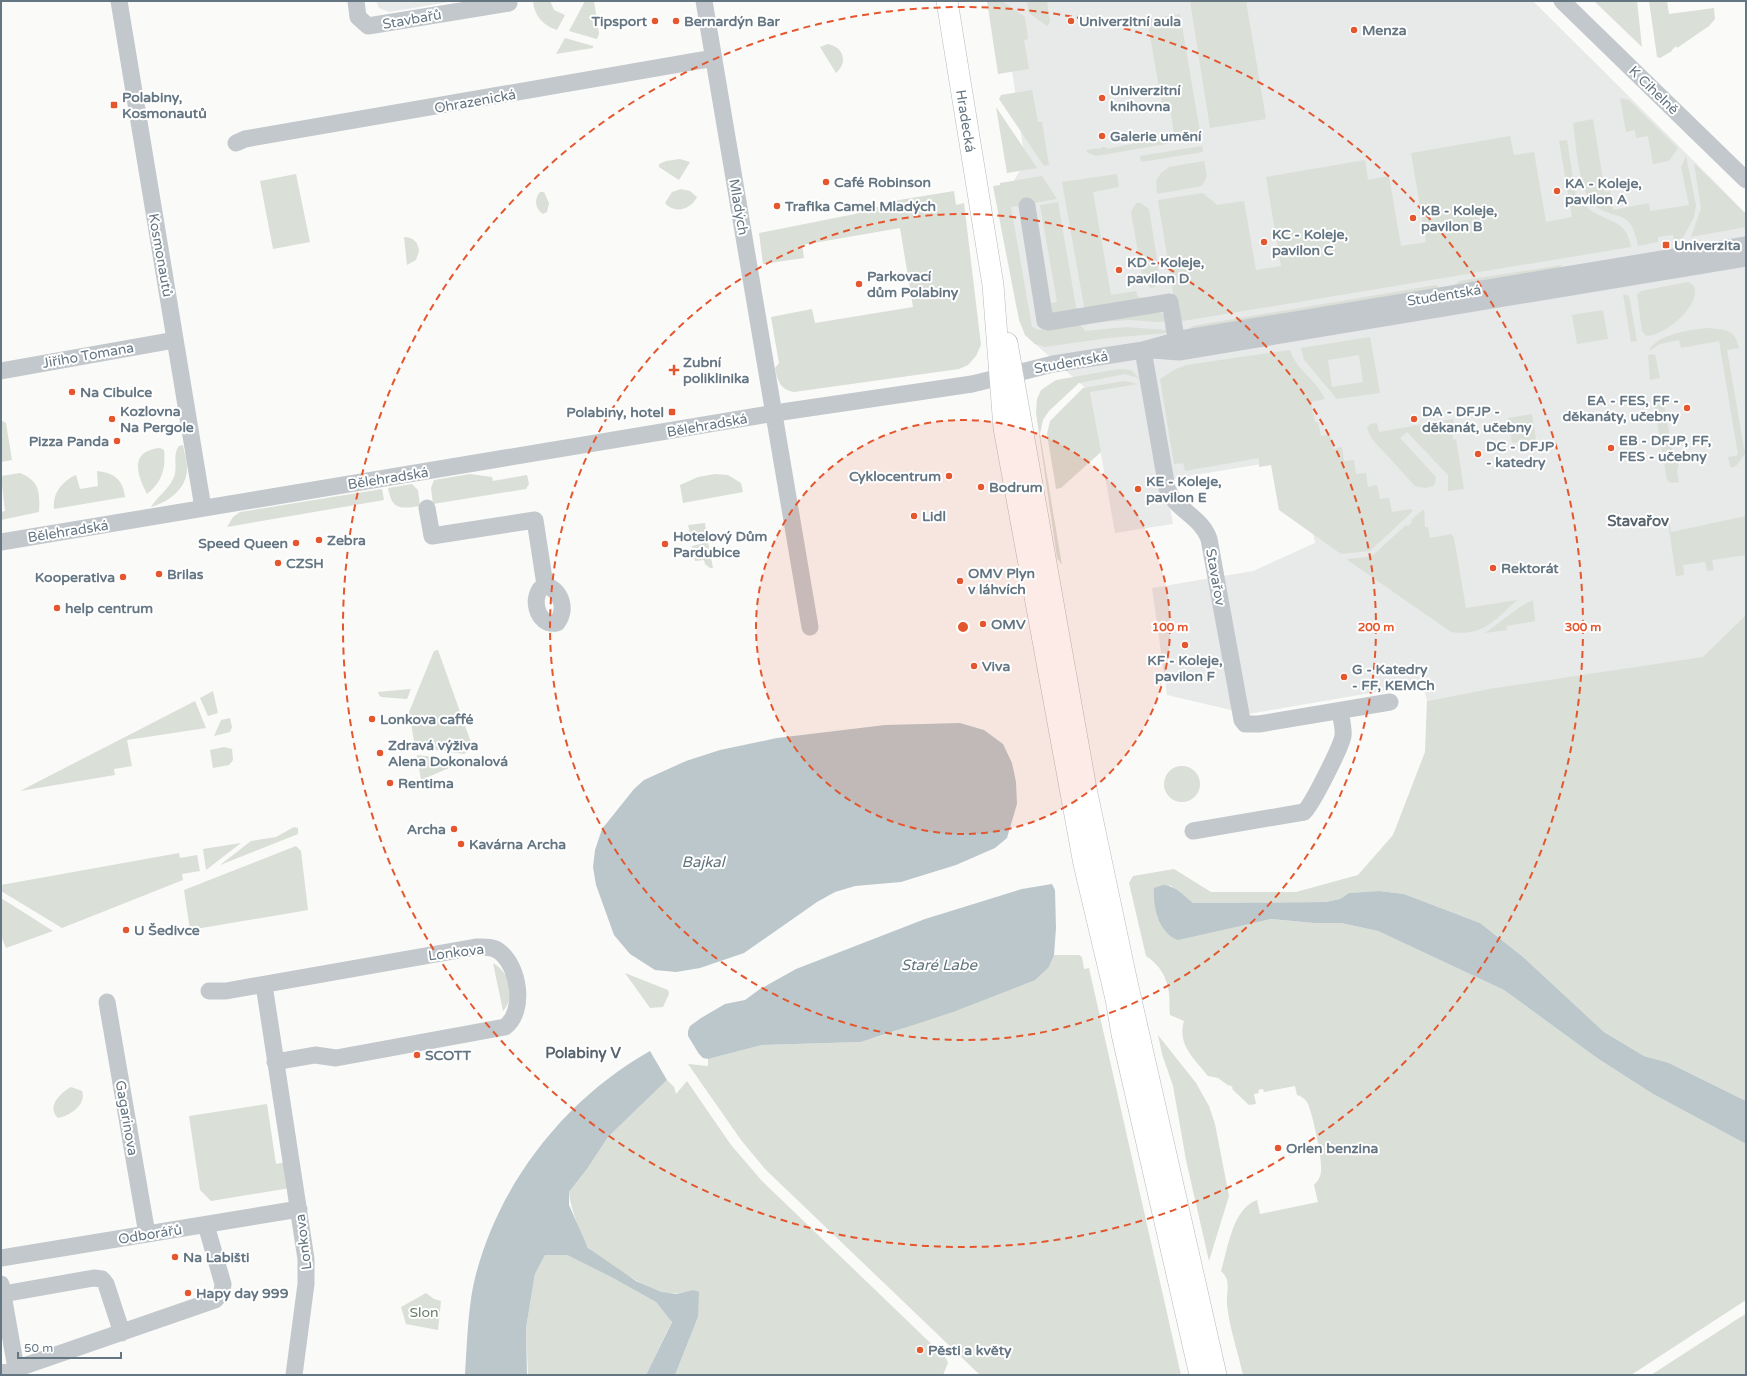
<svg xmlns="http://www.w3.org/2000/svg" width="1747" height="1376" font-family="'Varela Round',sans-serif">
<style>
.built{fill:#e8e9e9}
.green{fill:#dadfd7;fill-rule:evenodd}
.water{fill:#bbc7cb}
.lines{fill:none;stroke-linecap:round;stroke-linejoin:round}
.major-casing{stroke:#b5babe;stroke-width:22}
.minor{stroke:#c3c8cc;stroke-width:17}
.major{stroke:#fff;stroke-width:21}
.ring{fill:none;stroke:#e4572e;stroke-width:2;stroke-dasharray:7 5}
.poi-dot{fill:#e4572e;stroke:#fff;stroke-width:1.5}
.labels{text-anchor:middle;stroke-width:4;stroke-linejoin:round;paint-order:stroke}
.street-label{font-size:14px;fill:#657683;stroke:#fff}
.poi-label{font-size:14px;font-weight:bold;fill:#657683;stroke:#fff;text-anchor:start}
.park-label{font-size:14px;fill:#687a64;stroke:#fff}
.neighbourhood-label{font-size:15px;font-weight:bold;fill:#57646e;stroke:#fff}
.water-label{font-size:15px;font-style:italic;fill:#60757c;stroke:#fff}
.centre{fill:#e4572e;stroke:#fff;stroke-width:2}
.ring-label{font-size:12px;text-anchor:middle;font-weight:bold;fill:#e4572e;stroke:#fff;stroke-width:4;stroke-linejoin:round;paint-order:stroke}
</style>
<rect width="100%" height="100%" fill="#fafaf8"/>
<path class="built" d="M376 1H455L389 12 379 8Z
M1002 1H1533L1717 184 1746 214V747L1489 689 1427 701 1423 684 1248 714 1167 695 1152 588 1253 571 1315 543 1298 458 1165 480 1173 524 1115 533 1090 392 1025 335 1001 204 1025 161Z"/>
<path class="green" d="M533 1H550L554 10 565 15 557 30C544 26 534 16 533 1Z
M585 1H594L599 34 597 39 569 31Z
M987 1H1002L1025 17 1028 39 1024 40 1029 69 998 74Z
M1027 1H1047L1050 22 1047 26 1029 13Z
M1190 1H1246L1266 119 1210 128Z
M1594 1H1637L1642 47Z
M1649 1H1667L1669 14 1714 8 1715 19 1709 26 1677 48 1676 46 1672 50V51L1660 58 1657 57Z
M1180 14 1201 138 1096 156 1088 153 1086 150 1100 148 1101 150V147H1106L1107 149 1174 135 1171 113H1169L1168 109 1163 110 1147 19Z
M565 38 593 46V48L556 54Z
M828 44C844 47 848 63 836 73L820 47Z
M1032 90 1038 122H1042L1049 165 1044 166 999 99 1001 95Z
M1620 98 1629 100 1678 148 1669 161 1653 164 1648 136 1636 138 1635 130 1626 132Z
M996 107 1037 168 1007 173Z
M1593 119 1605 192 1610 191 1613 210 1649 203 1650 211 1689 205 1681 167 1686 156 1696 205 1694 217 1683 238 1674 240 1673 235 1658 237V242L1638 246C1631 201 1608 226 1589 198 1578 183 1576 142 1573 123Z
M1510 136 1514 155 1534 152 1546 222 1572 217 1559 141 1567 140 1576 197H1579C1596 226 1626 212 1631 247L1183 321 1177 318 1158 200 1203 193 1217 205 1244 201 1256 270 1281 266 1266 177 1365 160 1368 180 1389 176 1401 246 1426 242 1411 153Z
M1202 146 1203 152 1141 162 1140 156Z
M680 159 690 162 679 180 659 167V164L666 161Z
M1204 161 1207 176 1202 186 1157 194 1156 181 1161 173 1169 167Z
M1694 163 1746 214V227L1691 237 1701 208Z
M296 174 310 242 273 249 260 181Z
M1117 174 1119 187 1093 192 1111 295 1136 291 1138 297 1143 298 1085 312 1062 182Z
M1042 176 1057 199 1011 207 1032 327 1038 330 1079 323 1085 331 1126 327 1167 330V333L1108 338 1045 347 1035 344 1025 335 1019 320 993 186 1000 185V183Z
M681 189 690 191 697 197C691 210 674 214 665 203L672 192Z
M954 191 956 205 964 203 981 345 976 356 968 365 959 369 794 392C781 390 777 381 775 368L779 363 771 317 812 309 815 323 913 307 900 228 802 245 804 258 763 264 759 233 855 214 899 200Z
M540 192H544L549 203 547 212 543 214C535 209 534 199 540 192Z
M1058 202 1077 313 1048 318 1046 304 1057 302 1040 205Z
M1136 203H1141L1149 209 1160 278 1155 287 1151 288 1143 281 1131 212Z
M404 237C413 237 418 242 419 251L416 260 407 265Z
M1562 265 1559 271 1455 285 1459 281Z
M1688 282 1693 285C1705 304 1659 341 1645 335L1642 331 1637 294 1641 291Z
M1436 285 1440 289 1190 329 1192 326Z
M1623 294 1629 296 1637 341 1631 342Z
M1603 310 1608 339 1577 344 1572 315Z
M1154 311 1162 313 1167 321 1157 322 1130 320 1087 323Z
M1709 328C1726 330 1735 329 1739 348L1727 350 1745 454 1736 466 1731 468 1728 457 1738 455 1719 341 1681 348 1679 340 1660 344 1649 351C1656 334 1694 329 1709 328Z
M1370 337 1380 393 1337 399 1304 360 1301 348ZM1359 355 1363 382 1332 387 1328 360Z
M1290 350C1296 370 1317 380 1325 399L1311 402 1315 422H1318L1321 436 1330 435 1333 449 1342 447 1344 461 1354 460 1356 474 1366 473 1368 487 1377 485 1380 499 1389 498 1392 512 1411 509 1413 511 1370 551 1341 554 1279 510 1271 465 1259 467V458L1185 471 1183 463 1174 464 1160 379 1176 369 1186 365Z
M1655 354 1660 378 1650 380 1648 355Z
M1119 369 1131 370 1139 378 1125 374 1079 383 1049 411 1043 420 1040 434 1062 565 1057 558 1036 413 1037 399 1041 390 1056 380Z
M1124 381 1138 384 1090 392 1101 452 1061 488 1056 489 1047 434 1050 421 1083 388Z
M1663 397 1673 454 1679 462 1677 471 1679 482 1671 483 1667 480 1653 399Z
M1532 414 1537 446 1521 449 1519 442 1512 443 1508 418Z
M1453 419 1455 431 1452 432 1453 440 1456 439 1464 489 1448 491V475L1407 432 1400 438 1436 477 1435 483 1433 486 1425 488 1415 486 1372 439 1367 428 1370 424 1377 423 1379 432Z
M1 420 6 423 12 460 1 462Z
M183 445C184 452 187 460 187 467 188 488 169 502 151 507 158 496 169 489 174 477 178 466 172 455 179 446Z
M160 448 164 450C166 469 162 482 147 494 136 473 130 451 160 448Z
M97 471C115 473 123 480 125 497L54 509C52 494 62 481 76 475L80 489 98 486Z
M20 473C40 481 40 493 39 512L1 520V512L5 511 1 476Z
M470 474 492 477 493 481 527 475 529 484 526 489 433 504 431 488 434 480Z
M715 474 728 475 741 483 743 492 683 503 680 485 698 477Z
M412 484 418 490 420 506C400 509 392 510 388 488Z
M382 489 384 500 227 527 233 517 240 512Z
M1666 508 1671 532 1746 516V555L1712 560 1714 570 1707 571 1705 562 1683 565 1684 575 1676 576Z
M1424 509 1425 527H1428L1430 538 1451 534 1454 538 1466 608 1517 600C1496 619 1483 637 1451 632L1346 559 1367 557 1374 554 1406 525 1408 526 1412 522 1411 520Z
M705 523 707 538 692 541 688 525Z
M708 542 713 568H710L705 564 704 560 695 561 692 546Z
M1533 600 1535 621 1506 626 1507 630 1485 633 1520 607Z
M1745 616 1746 1101 1669 1063 1644 1056 1604 1032 1522 956 1480 923 1404 894 1379 891 1349 893 1340 899 1326 902 1193 903 1170 885 1157 916 1164 930 1233 927 1271 919 1314 923H1341L1378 931 1504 990 1597 1058 1653 1094 1746 1144V1300L1631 1375H1243C1238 1352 1229 1327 1227 1304 1226 1291 1232 1281 1221 1271 1228 1249 1232 1209 1257 1200L1260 1214 1318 1202 1314 1185C1318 1181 1321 1176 1321 1171 1323 1162 1312 1110 1307 1102 1305 1099 1301 1096 1297 1095L1295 1086 1264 1092 1263 1089 1258 1090 1259 1093 1254 1094 1256 1104 1249 1105 1232 1089 1233 1088 1230 1085 1229 1086 1218 1078 1208 1076C1194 1058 1177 1045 1184 1021L1170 1015C1169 1008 1170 1000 1169 993 1167 977 1159 964 1146 956L1129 883 1133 876 1174 869 1211 892H1296L1358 875 1393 835 1425 752 1427 701 1489 689 1703 657Z
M438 650 473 748 464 754 415 747 409 712 434 651Z
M411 689 407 699 381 697 379 695 378 692Z
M213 691 218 713 208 716 200 698Z
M195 701 206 728 127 740 132 766 114 769 115 775 20 791Z
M230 718 232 727 230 732 214 736 221 720Z
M224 747 232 749 233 760 229 765 213 768 210 750Z
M417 755 462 760 463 762 421 780Z
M1164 784a18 18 0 1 1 36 0a18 18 0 1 1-36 0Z
M294 827 298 828V834L220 865 251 841 276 837Z
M241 843 206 870 203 849Z
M296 846 301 851 308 910 190 930 184 890Z
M179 853 180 858 197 855 200 871 182 874 183 880 62 928 1 891V885Z
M1 898 53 931 6 948 1 936Z
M1054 955H1079L1082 957 1084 969 1089 968 1181 1375H980L765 1169 741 1140 688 1064 708 1066V1059L762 1045 861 1042 893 1032 1049 967Z
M493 963C510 973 517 995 503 1011Z
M625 973 668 990 669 994 663 1007 650 1008Z
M1158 1035 1196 1083 1209 1106 1215 1124 1229 1196 1209 1261 1186 1160 1173 1086 1162 1054Z
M667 1080 674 1087 676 1094 687 1081 731 1145 762 1181 946 1358 948 1363 943 1375H675L698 1317 693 1290C683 1293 674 1294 663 1293 651 1291 593 1256 588 1247 580 1233 570 1207 569 1192L587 1169 608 1137Z
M71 1087 82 1091C87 1104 70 1116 58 1118 46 1107 60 1093 71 1087Z
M267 1104 276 1164 286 1162 290 1188 211 1201 200 1190 189 1116Z
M545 1255H567L611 1277 656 1302 672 1321 646 1375H528L526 1328 535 1274Z
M426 1293 434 1299 441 1301 438 1330 406 1324 401 1307Z
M1746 1314V1375H1651L1739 1318Z"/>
<path class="water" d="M960 723 984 730 1003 744 1012 763 1016 782 1017 804 1007 838 995 848 956 865 901 882 855 886 835 892 817 902 744 953 700 968 676 972 655 970 630 954 614 935 596 885 593 867 595 850 602 829 634 789 644 780 686 761 720 750 777 738 885 725Z
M1052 884 1055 890 1056 928 1054 955 1049 967 1035 980 953 1012 861 1042 762 1045 708 1059 703 1058 699 1054 688 1036V1031L690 1026 701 1018 725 1004 745 1000 760 989 796 969 925 919 1022 889Z
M1163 885C1176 886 1183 895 1193 903L1326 902 1340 899 1349 893 1379 891 1404 894 1480 923 1522 956 1604 1032 1644 1056 1669 1063 1746 1101V1144L1653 1094 1597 1058 1504 990 1378 931 1341 923H1314L1271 919 1178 940C1158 933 1153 907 1154 888Z
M650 1051 667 1080 608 1137 587 1169 569 1192V1205L588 1248 636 1281 661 1292 676 1294 693 1290 699 1292 698 1317 675 1375H646L672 1322 656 1302 611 1277 567 1255H545L535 1274 526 1328 527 1375H465C467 1346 468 1306 475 1278 499 1183 565 1099 650 1051Z"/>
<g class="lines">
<defs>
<path id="major" d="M947 1 993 285 1004 428 1084 864 1116 999 1122 1034 1200 1375
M1007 343 1086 789 1126 978 1216 1375"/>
</defs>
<use href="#major" class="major-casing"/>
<path class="minor" d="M119 1 203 508
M356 1 358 17 368 26 509 3
M704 1 810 627
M1562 1 1746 180
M236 143 245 139 714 58
M1027 206 1045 321 1048 322 1170 302 1178 350
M1143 350 1167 488C1175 510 1201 516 1209 539L1242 720 1245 724H1259L1390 702
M1153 350 1179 352 1746 258
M1 371 175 340
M427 508 432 536 535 520 545 585C562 591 567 609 557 623 536 627 529 594 545 585
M1 542 775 413 972 384 1053 364 1143 350 1186 338 1746 245
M1193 831 1304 812C1312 805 1341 747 1343 736 1344 728 1341 719 1340 711
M264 985 306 1259V1284L294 1375
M209 991H226L476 947C484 947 493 946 500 952 519 967 526 1011 505 1027L336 1058 315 1055 275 1062
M107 1002 147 1234
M1 1258 299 1209
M1 1284 16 1368
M3 1294 94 1278 102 1279 106 1284 122 1333
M1 1374 215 1300 222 1293 223 1284 206 1225"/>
<use href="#major" class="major"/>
</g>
<circle cx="963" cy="627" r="207" fill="#e4572e" fill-opacity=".12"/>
<g class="ring">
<circle cx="963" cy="627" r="207"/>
<circle cx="963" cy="627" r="413"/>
<circle cx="963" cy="627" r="620"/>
</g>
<g class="poi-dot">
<circle cx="655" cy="21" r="4"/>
<circle cx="676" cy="21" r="4"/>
<circle cx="1071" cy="21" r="4"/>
<circle cx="1354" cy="30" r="4"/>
<circle cx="1102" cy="98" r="4"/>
<rect x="110" y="101" width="8" height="8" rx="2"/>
<circle cx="1102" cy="136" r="4"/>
<circle cx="826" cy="182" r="4"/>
<circle cx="1557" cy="191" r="4"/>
<circle cx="777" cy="206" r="4"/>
<circle cx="1413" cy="218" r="4"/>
<circle cx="1264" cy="242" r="4"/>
<rect x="1662" y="241" width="8" height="8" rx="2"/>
<circle cx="1119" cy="270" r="4"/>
<circle cx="859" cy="284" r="4"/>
<path d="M672 364h4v4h4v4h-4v4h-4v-4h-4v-4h4z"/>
<circle cx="72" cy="392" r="4"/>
<circle cx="1687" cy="408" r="4"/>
<rect x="668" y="408" width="8" height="8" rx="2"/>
<circle cx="112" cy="419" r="4"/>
<circle cx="1414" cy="419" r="4"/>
<circle cx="117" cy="441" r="4"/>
<circle cx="1611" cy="448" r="4"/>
<circle cx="1478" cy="454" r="4"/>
<circle cx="949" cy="476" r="4"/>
<circle cx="981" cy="487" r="4"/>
<circle cx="1138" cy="489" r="4"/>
<circle cx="914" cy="516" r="4"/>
<circle cx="319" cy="540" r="4"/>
<circle cx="296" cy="543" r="4"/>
<circle cx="665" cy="544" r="4"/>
<circle cx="278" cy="563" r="4"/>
<circle cx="1493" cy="568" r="4"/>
<circle cx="159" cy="574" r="4"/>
<circle cx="123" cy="577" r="4"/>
<circle cx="960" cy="581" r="4"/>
<circle cx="57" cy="608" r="4"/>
<circle cx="983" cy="624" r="4"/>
<circle cx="1185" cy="645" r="4"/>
<circle cx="974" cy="666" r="4"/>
<circle cx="1344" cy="677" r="4"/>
<circle cx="372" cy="719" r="4"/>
<circle cx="380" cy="753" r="4"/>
<circle cx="390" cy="783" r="4"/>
<circle cx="454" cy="829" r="4"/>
<circle cx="461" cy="844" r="4"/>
<circle cx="126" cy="930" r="4"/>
<circle cx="417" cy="1055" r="4"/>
<circle cx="1278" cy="1148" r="4"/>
<circle cx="175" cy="1257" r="4"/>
<circle cx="188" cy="1293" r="4"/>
<circle cx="920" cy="1350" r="4"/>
</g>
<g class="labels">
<g class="street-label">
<text transform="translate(412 19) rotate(-10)" y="5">Stavbařů</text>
<text transform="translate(1654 90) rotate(44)" y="5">K Cihelně</text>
<text transform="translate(475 101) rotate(-10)" y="5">Ohrazenická</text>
<text transform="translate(966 121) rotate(81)" y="5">Hradecká</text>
<text transform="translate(739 207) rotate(80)" y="5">Mladých</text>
<text transform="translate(161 255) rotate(80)" y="5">Kosmonautů</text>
<text transform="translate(1444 295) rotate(-9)" y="5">Studentská</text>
<text transform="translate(88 355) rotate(-10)" y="5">Jiřího Tomana</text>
<text transform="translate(1071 362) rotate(-10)" y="5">Studentská</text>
<text transform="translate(707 425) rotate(-10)" y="5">Bělehradská</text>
<text transform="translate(388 478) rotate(-9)" y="5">Bělehradská</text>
<text transform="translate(68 531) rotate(-9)" y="5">Bělehradská</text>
<text transform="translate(1216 577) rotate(80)" y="5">Stavařov</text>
<text transform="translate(456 952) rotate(-7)" y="5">Lonkova</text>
<text transform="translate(127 1118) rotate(80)" y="5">Gagarinova</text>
<text transform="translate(150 1234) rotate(-9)" y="5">Odborářů</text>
<text transform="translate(303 1242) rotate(-97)" y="5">Lonkova</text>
</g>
<g class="poi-label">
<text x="647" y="26" text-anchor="end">Tipsport</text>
<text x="684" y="26">Bernardýn Bar</text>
<text x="1079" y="26">Univerzitní aula</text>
<text x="1362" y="35">Menza</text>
<text x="1110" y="95">Univerzitní<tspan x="1110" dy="16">knihovna</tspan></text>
<text x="122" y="102">Polabiny,<tspan x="122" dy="16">Kosmonautů</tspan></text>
<text x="1110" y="141">Galerie umění</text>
<text x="834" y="187">Café Robinson</text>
<text x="1565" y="188">KA - Koleje,<tspan x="1565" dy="16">pavilon A</tspan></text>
<text x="785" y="211">Trafika Camel Mladých</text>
<text x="1421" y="215">KB - Koleje,<tspan x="1421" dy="16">pavilon B</tspan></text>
<text x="1272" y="239">KC - Koleje,<tspan x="1272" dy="16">pavilon C</tspan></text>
<text x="1674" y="250">Univerzita</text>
<text x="1127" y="267">KD - Koleje,<tspan x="1127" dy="16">pavilon D</tspan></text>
<text x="867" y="281">Parkovací<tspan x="867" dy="16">dům Polabiny</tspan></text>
<text x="683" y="367">Zubní<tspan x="683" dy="16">poliklinika</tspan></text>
<text x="80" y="397">Na Cibulce</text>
<text x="1679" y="405" text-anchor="end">EA - FES, FF -<tspan x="1679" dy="16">děkanáty, učebny</tspan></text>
<text x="120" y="416">Kozlovna<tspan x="120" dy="16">Na Pergole</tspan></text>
<text x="1422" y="416">DA - DFJP -<tspan x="1422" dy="16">děkanát, učebny</tspan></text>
<text x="664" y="417" text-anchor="end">Polabiny, hotel</text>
<text x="1619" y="445">EB - DFJP, FF,<tspan x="1619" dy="16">FES - učebny</tspan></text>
<text x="109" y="446" text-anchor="end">Pizza Panda</text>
<text x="1486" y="451">DC - DFJP<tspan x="1486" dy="16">- katedry</tspan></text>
<text x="941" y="481" text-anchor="end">Cyklocentrum</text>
<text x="1146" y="486">KE - Koleje,<tspan x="1146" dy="16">pavilon E</tspan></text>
<text x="989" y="492">Bodrum</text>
<text x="922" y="521">Lidl</text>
<text x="673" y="541">Hotelový Dům<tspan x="673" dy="16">Pardubice</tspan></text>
<text x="327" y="545">Zebra</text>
<text x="288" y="548" text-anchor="end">Speed Queen</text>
<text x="286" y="568">CZSH</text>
<text x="1501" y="573">Rektorát</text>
<text x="968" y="578">OMV Plyn<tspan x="968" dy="16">v láhvích</tspan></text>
<text x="167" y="579">Brilas</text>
<text x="115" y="582" text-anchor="end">Kooperativa</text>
<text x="65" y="613">help centrum</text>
<text x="991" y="629">OMV</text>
<text x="1185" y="665" text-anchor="middle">KF - Koleje,<tspan x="1185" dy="16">pavilon F</tspan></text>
<text x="982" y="671">Viva</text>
<text x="1352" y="674">G - Katedry<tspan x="1352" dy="16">- FF, KEMCh</tspan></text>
<text x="380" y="724">Lonkova caffé</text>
<text x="388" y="750">Zdravá výživa<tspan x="388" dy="16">Alena Dokonalová</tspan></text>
<text x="398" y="788">Rentima</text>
<text x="446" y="834" text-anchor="end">Archa</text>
<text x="469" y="849">Kavárna Archa</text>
<text x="134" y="935">U Šedivce</text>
<text x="425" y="1060">SCOTT</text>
<text x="1286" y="1153">Orlen benzina</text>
<text x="183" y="1262">Na Labišti</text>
<text x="196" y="1298">Hapy day 999</text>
<text x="928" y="1355">Pěsti a květy</text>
</g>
<g class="park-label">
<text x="424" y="1317">Slon</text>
</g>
<g class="neighbourhood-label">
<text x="1638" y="526">Stavařov</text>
<text x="583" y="1058">Polabiny V</text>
</g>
<g class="water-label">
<text x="703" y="867">Bajkal</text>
<text x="939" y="970">Staré Labe</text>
</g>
</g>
<circle cx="963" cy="627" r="6" class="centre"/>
<g class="ring-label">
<text x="1170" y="631">100 m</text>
<text x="1376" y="631">200 m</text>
<text x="1583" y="631">300 m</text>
</g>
<rect width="1747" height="1376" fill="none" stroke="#657683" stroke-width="4"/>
<path d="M18 1352v6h103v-6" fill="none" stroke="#657683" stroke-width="2"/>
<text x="24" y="1352" font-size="12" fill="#657683" stroke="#ffffff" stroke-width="3" paint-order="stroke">50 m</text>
</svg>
